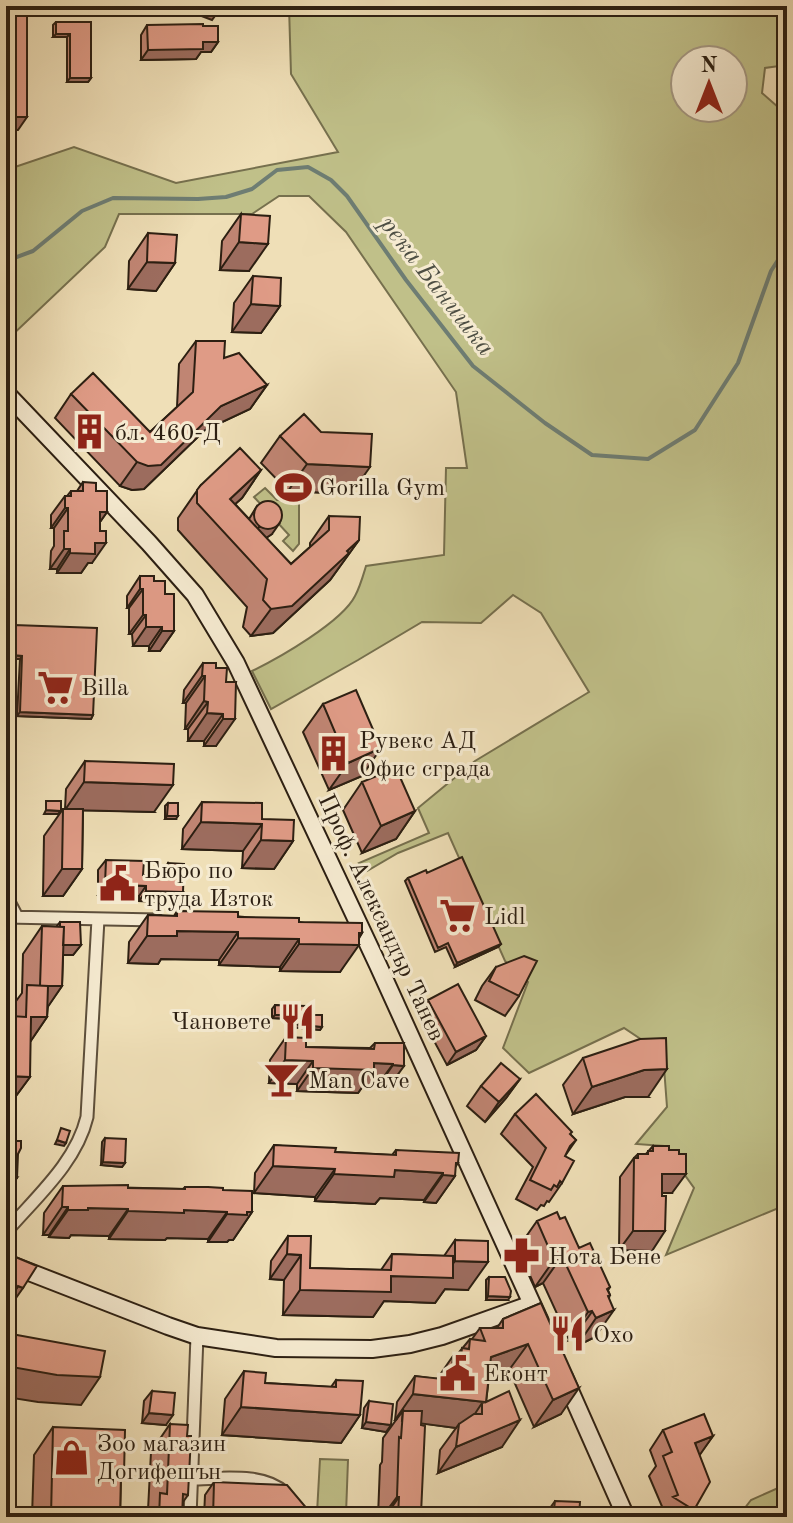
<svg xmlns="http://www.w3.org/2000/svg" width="793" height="1523" font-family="'Old Standard TT',serif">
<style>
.green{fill:#c0c089;stroke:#76704e;stroke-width:2;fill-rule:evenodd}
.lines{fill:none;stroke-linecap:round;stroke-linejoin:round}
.stream{stroke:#6e7d73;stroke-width:4}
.street-casing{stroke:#5d4f3b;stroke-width:15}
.secondary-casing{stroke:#2c1f12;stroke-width:20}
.street{stroke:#f5ead0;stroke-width:11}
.secondary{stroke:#f5ead0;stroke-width:16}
.wall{fill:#c08573;stroke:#2c1f12;stroke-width:2}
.shaded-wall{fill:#9c6c5e;stroke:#2c1f12;stroke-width:2}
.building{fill:#df9b86;stroke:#2c1f12;stroke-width:2}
.labels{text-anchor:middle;stroke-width:6;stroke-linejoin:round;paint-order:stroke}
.poi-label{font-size:24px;fill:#2c1f12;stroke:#f5ead0;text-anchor:start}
.street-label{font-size:24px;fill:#2c1f12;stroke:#f5ead0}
.water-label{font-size:26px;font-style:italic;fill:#4d4e43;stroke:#f5ead0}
</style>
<rect width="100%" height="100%" fill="#efdfb7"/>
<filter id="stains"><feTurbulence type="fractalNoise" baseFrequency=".0025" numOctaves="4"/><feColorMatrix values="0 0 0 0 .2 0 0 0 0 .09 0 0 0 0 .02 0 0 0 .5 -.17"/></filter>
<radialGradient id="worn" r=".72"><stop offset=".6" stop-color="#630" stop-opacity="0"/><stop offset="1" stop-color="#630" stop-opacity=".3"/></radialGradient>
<path class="green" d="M289 6H787V65L765 68 762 93 787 115V1214L776 1209 666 1255 694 1188 664 1146 636 1144 667 1107 663 1054 624 1028 529 1073 503 1048 528 982 505 961 448 833 398 853 367 871 359 863 429 833 418 808 475 761 589 692 541 613 513 595 481 623 422 622 358 660 271 709 252 671C279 658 342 622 355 596 360 587 363 576 366 566L444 555 446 468H467L456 392 346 232 309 196H279L252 214H119L105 247 6 341V170L74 147 176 183 338 152 291 74ZM685 60H733V108H685Z
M265 488 277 500 299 501V544L293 551 283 541 289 535 254 497Z
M320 1459 348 1460 346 1514 317 1513Z
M787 1484V1517H738L751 1500Z"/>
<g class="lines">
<path class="stream" d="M6 261 33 251 82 211 113 198 198 199 226 197 252 189 277 170 308 167 331 180 347 196 406 280 473 366 545 423 592 455 648 459 695 430 738 363 771 271 787 246"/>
<defs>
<path id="street" d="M6 896 17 917
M6 917 157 920
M6 1232C36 1197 76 1163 87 1117L98 919
M191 1479C220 1479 263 1472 285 1493
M190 1517 197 1336"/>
<path id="secondary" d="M6 393 149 543 195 595 236 663 378 965 542 1326
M6 1263 168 1326 197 1336 276 1348 372 1349 410 1344 442 1336 532 1304
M564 1377 626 1517"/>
</defs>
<use href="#street" class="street-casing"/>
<use href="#secondary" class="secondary-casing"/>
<use href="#street" class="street"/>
<use href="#secondary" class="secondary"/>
</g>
<path class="wall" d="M144 6H168V7L163 14H145Z
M56 22H91V78L88 82H67V37H53V25Z
M147 25 203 26 218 42 211 52H201L196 59 141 60V35Z
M241 214 249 271 220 270 222 241Z
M148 233 175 263 156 291 128 289 129 261Z
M253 276 280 306 261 333 232 332 234 303Z
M196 341 267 385 250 409 205 430 144 489 132 490 120 486 55 418 71 394 150 432 177 407 179 364Z
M280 436 351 494 288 491 261 463Z
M261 470 242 498 235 504 249 519 257 506 272 534 266 538 291 564 310 547V543L329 516 359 540 330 580 273 633 251 636 243 627 247 607 178 530V518L201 485Z
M83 482 96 491 107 512 100 522 92 563H88L81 573H57V569H50L51 551 54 546V528H51V515L65 496H67L71 491H77Z
M140 576 154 581 165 594 174 631 160 651H149V646H133L132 634H129V608H127V596Z
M14 625 93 715 91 719 17 716 20 659H10L11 628Z
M203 663 226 682H236L216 746H204V741H188V729H185L186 703H183L184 690Z
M323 704 362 776 329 790 303 732Z
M85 761 154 812 83 810 82 869 63 896H43L44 836 63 809H65L66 789Z
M362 782 415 811 396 839 362 853 343 810Z
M202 802 262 819 293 841 274 869 242 868 243 851 182 849 183 829Z
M168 803 176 819H165V806Z
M106 860 143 875H161L168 863 183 892 176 902 139 901V896L98 895V870Z
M427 873 501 944 498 947 455 967 446 947 435 952 405 881 408 878Z
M177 911 299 922 362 933 340 972 280 971V967L219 965V960L161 959 158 964 128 963 129 942 148 915 174 916Z
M60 922 81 945 73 955H63L62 986 48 1006 47 1017 30 1042V1077L10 1104H6V1023L8 1020V1012L22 993 23 954 42 926 56 927Z
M496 967 519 996 505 1016 475 1000 482 986Z
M428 1000 486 1036 476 1050 447 1065 419 1013Z
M275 1005 306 1011 313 1015 322 1027 320 1030 291 1027V1019L272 1018V1009Z
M286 1037 306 1047 370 1048 375 1043H404L388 1088H377V1086H363L358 1093 297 1091V1084L269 1083 270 1060Z
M583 1058 648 1097H625L573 1114 563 1085Z
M520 1079 506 1098 485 1122 467 1106 481 1086Z
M515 1114 570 1134 576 1140 565 1156 562 1183 549 1202 547 1201 544 1206 541 1205 537 1210 516 1199 533 1167 501 1134Z
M105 1138 125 1163 122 1167 101 1165 102 1142Z
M274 1145 335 1152 392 1155 396 1150 455 1167V1176L436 1203 424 1202V1200L380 1198 375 1204 315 1201V1197L254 1193 255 1173Z
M653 1146 672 1193H662L652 1251 619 1250 620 1177 634 1158 638 1154H646Z
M63 1186 183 1189 185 1187 223 1190 252 1212 233 1240H229L227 1242H208V1239L167 1238 165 1240 109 1239V1236L71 1235 69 1238 49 1237V1235H43L44 1213Z
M560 1219 579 1248 610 1287 608 1290 610 1295 595 1337 577 1346 573 1338 569 1340 543 1283 535 1287 518 1248 537 1221Z
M288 1236 310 1268 381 1270 392 1254 444 1256 455 1240 468 1290 445 1289 435 1303 384 1301 373 1317 283 1315 284 1280 270 1279 271 1261Z
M489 1277 508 1300H486V1280Z
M541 1303 561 1414 534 1427 509 1370 489 1378 486 1402 502 1447 438 1473 440 1450 456 1428 421 1423V1514L495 1517H378L380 1465 382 1462 383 1438 396 1420H395L397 1402 415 1376 437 1379 453 1356H456L470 1339H472L480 1328H497L503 1319Z
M244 1371 265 1383 331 1387 336 1380 360 1415 341 1443 222 1435 225 1399Z
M152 1391 166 1425 142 1423 144 1401Z
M369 1401 386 1432 362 1428 364 1408Z
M170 1424 188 1495 183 1502 182 1517H144L148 1510 151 1452Z
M53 1427 124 1474 121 1477 120 1517H32L34 1455Z
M663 1430 713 1436 699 1455 694 1510 688 1517H651L661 1515 664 1511 649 1476 656 1466 650 1450Z
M214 1482 314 1517H204L205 1495Z
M555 1501 579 1517H531L538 1508H550Z"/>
<path class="shaded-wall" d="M195 6H209L220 9 212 20 191 12Z
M149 7H168L163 14H145Z
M56 34H70L67 37H53Z
M203 42H218L211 52H201L196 59 141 60 148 50Z
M70 78H91L88 82H67Z
M6 117H27L18 130H6Z
M239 242 268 244 249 271 220 270Z
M147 262 175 263 156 291 128 289Z
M251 304 280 306 261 333 232 332Z
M267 385 250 409 205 430 144 489 132 490 120 486 137 462 221 406Z
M307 464 370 467 351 494 288 491Z
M261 470 242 498 215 522 230 499Z
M65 508H68L54 528H51Z
M100 512H107L93 532Z
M279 524 272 534 263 540 252 537 259 527Z
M359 540 330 580 273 633 251 636 271 609 347 551Z
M95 543H106L92 563H88L81 573H57L70 553Z
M64 549H70L57 569H50Z
M140 589H143L129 608H127Z
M143 615H146L132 634H129Z
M146 627H162L149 646H133Z
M162 631H174L160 651H149Z
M12 655 22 656 20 659H10Z
M202 676H205L186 703H183Z
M204 701 208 702 188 729H185Z
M20 712 93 715 91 719 17 716Z
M207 713 223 714 204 741H188Z
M223 719H235L216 746H204Z
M381 748 362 776 329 790 348 763Z
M84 782 173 785 154 812 65 810Z
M46 810 61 811 58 814H44Z
M415 811 396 839 362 853 381 826Z
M167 816H178L176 819H165Z
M201 822 262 824 243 851 182 849Z
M261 840 293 841 274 869 242 868Z
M62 869H82L63 896H43Z
M105 884 146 886 139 896 98 895Z
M146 891 183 892 176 902 139 901Z
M177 931 238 932 219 960 161 959 158 964 128 963 147 936Z
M362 933 354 945H359L340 972 280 971 299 944Z
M238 938 299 939 280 967 219 965Z
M501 944 498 947 455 967 457 963Z
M60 945H81L73 955H53Z
M40 986H62L43 1014Z
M275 1015H293L291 1019 272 1018Z
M31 1017H47L28 1045Z
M293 1024 322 1027 320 1030 291 1027Z
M486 1036 476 1050 447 1065 456 1052Z
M285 1060 313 1061 297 1084 269 1083Z
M374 1063 393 1064 377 1086H363L358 1093 297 1091 313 1068Z
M393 1065 404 1066 388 1088H377Z
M667 1069 648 1097H625L573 1114 592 1087 644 1070Z
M9 1076 30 1077 10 1104H6V1080Z
M520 1079 506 1098 485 1122 499 1102Z
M57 1140 66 1143 64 1146 55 1144Z
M103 1162 125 1163 122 1167 101 1165Z
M456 1163H458L450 1175 455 1176 436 1203 424 1202 443 1175Z
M273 1166 335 1169 315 1197 254 1193Z
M395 1170 443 1173 424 1200 380 1198 375 1204 315 1201 334 1174Z
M662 1174H686L672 1193H648Z
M17 1178 6 1194V1182Z
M62 1207H68L49 1235H43Z
M88 1208 128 1209 109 1236 71 1235 69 1238 49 1237 68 1210Z
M184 1210 227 1212 208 1239 167 1238 165 1240 109 1239 128 1211Z
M247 1212H252L233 1240H229L227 1242H208L227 1214Z
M633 1231H665L652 1251 619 1250Z
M287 1254 301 1255 284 1280 270 1279Z
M562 1256 543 1283 535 1287 554 1260Z
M455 1261 488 1262 468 1290 445 1289 435 1303 384 1301 373 1317 283 1315 300 1290 391 1276 443 1277Z
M18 1286 23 1288 9 1308 6 1306Z
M610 1287 573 1338 569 1340 588 1312 607 1289Z
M488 1296 510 1297 508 1300H486Z
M614 1310 595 1337 577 1346 596 1318Z
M528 1344 509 1370 473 1384 491 1357Z
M6 1366 100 1377 81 1405 38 1402 6 1397Z
M579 1388 561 1414 534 1427 553 1400Z
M413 1394 485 1402 482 1403 465 1429 459 1424 456 1428 402 1421 403 1411 396 1420H395Z
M241 1407 360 1415 341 1443 222 1435Z
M149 1413 173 1415 166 1425 142 1423Z
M520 1420 502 1447 438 1473 456 1447Z
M366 1422 391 1425 386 1432 362 1428Z
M713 1436 699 1456 695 1443Z
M397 1497H399L385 1517H382Z"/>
<path class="building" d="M6 6H22V13H27V117H6Z
M149 6H168V7H149Z
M56 22H91V78H70V34H56Z
M203 24V26H218V42H203V49L148 50 147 25Z
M241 214 270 216 268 244 239 242Z
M148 233 177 235 175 263 147 262Z
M253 276 281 278 280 306 251 304Z
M196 341H225L224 358 239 353 267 385 221 406 161 465 148 466 137 462 71 394 93 373 150 432 193 392Z
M304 414 321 432 372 434 370 467 307 464 280 436Z
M240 448 261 470 230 499 291 564 329 530V516L360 517 359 540 347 551 349 553 292 606 271 609 263 600 267 579 197 503V490L201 485Z
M83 482 96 483V491H107V512H100V531H106V543H95V554L70 553V549H64V531H68V508H65V496H71V491H83Z
M254 515a14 14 0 1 1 28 0a14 14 0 1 1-28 0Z
M140 576H154V581H165V594H174V631H162V627H146V615H143V589H140Z
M14 625 97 628 93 715 20 712 22 656 12 655Z
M203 663H216V668H227L226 682H236L235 719H223V714L207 713 208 702 204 701 205 676H202Z
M356 690 381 748 348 763 323 704Z
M85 761 174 764 173 785 84 782Z
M396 768 415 811 381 826 362 782Z
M46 801H61V811L46 810Z
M202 802 262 803V819L294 820 293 841 261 840 262 824 201 822Z
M168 803H178V816H167Z
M63 809H83L82 869H62Z
M462 857 501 944 457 963 448 943 438 948 408 878 426 870 427 873Z
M106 860 144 861 143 875H168V863L184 864 183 892 146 891V886L105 884Z
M177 911 238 912V917L299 918V922L362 923V933H359V945L299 944V939L238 938V932L177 931V936H147L148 915 177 916Z
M60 922H80L81 945H63L64 927H60Z
M42 926 64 927 62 986H40Z
M524 956 537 961 519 996 489 981 496 967Z
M458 984 486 1036 456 1052 428 1000Z
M27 985 48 986 47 1017H31L30 1077 9 1076 11 1016 26 1017Z
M275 1005 306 1006V1011L313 1012V1015H322V1027L293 1024V1015H275Z
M286 1037 306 1038V1047L374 1049 375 1043H404V1066L393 1065V1064L374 1063V1070L313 1068V1061L285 1060Z
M666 1038 667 1069 644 1070 592 1087 583 1058 640 1039Z
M501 1063 520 1079 499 1102 481 1086Z
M536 1094 572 1132 570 1134 576 1140 570 1146 565 1156 574 1161 562 1183 560 1181 557 1187 554 1185 551 1190 530 1180 546 1148 515 1114Z
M61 1128 70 1131 66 1143 57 1140Z
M105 1138 126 1139 125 1163 103 1162Z
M6 1141H21V1148L18 1154 17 1178 6 1182Z
M274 1145 336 1148 335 1152 396 1155V1150L459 1153 458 1163H456L455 1176 443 1175V1173L395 1170 394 1177 334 1174 335 1169 273 1166Z
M653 1146H669V1150H679V1154H686V1174H662V1196H666L665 1231H633L634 1158H638V1154H648V1151H653Z
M128 1185V1188L185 1189V1187H208L223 1188V1190L252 1191V1212H247V1215L227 1214V1212L184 1210V1213L128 1211V1209L88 1208V1210H68V1207H62L63 1186Z
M557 1212 560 1219 565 1217 579 1248 590 1243 610 1287 607 1289 610 1295 608 1296 614 1310 596 1318 592 1311 588 1312 562 1256 554 1260 537 1221Z
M288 1236H311L310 1268 391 1270 392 1254 453 1256V1278L391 1276V1292L300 1290 301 1255 287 1254Z
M455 1240 488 1241V1262L455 1261Z
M6 1253 37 1266 23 1288 18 1286 6 1306Z
M489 1277H505L511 1291 510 1297 488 1296Z
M541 1303 579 1388 553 1400 528 1344 491 1357 486 1402 509 1391 520 1420 456 1447 459 1424 474 1414H482V1403L485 1402 413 1394 415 1376 451 1380 453 1356 461 1357 462 1348 469 1349 470 1339 485 1341 480 1328H503V1319Z
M6 1333 105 1351 100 1377 57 1375 6 1366Z
M244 1371 266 1373 265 1383 336 1387V1380L363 1381 360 1415 241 1407Z
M152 1391 175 1393 173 1415 149 1413Z
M369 1401 393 1404 391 1425 366 1422Z
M403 1411H422L421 1425 425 1426 421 1514 490 1517H415V1516L398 1515 399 1497H397L399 1437 401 1438Z
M704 1414 713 1436 695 1443 710 1482 694 1510 673 1497 678 1495 663 1456 672 1452 663 1430Z
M170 1424 188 1425 187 1436H191L188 1495 183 1494 182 1517H159L160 1493 167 1494Z
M53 1427 125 1430 124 1474H121L120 1517H51Z
M214 1482 287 1485 314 1517H213Z
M555 1501 580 1502 579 1517H537L538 1508 554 1509Z
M660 1512 662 1517H651Z
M479 1515 495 1516V1517L479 1516Z"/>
<defs>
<symbol id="building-bare" viewBox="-9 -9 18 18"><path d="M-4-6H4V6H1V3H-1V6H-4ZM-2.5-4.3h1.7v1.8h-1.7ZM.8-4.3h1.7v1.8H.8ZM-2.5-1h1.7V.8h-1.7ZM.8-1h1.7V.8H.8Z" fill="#8f2418" stroke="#f5ead0" stroke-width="2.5" paint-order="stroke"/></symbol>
<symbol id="stadium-bare" viewBox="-9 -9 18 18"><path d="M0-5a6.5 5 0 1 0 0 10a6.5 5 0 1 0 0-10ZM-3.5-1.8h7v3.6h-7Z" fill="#8f2418" stroke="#f5ead0" stroke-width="2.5" paint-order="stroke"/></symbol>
<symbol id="supermarket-bare" viewBox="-9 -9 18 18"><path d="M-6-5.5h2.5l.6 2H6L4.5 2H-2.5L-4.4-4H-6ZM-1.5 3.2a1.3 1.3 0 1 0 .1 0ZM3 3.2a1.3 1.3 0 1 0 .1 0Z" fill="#8f2418" stroke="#f5ead0" stroke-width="2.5" paint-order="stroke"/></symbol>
<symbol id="civic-bare" viewBox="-9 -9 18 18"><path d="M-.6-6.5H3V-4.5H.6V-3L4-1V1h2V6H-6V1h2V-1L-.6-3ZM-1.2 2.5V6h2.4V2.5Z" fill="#8f2418" stroke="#f5ead0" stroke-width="2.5" paint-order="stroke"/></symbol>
<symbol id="restaurant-bare" viewBox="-9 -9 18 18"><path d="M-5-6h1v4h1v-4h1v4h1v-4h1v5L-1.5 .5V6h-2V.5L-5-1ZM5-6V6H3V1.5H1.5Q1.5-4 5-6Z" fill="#8f2418" stroke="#f5ead0" stroke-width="2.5" paint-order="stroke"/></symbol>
<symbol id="bar-bare" viewBox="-9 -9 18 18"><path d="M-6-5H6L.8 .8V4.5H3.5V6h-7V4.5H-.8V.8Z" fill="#8f2418" stroke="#f5ead0" stroke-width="2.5" paint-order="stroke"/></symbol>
<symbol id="pharmacy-bare" viewBox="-9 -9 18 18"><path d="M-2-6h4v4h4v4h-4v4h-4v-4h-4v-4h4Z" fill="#8f2418" stroke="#f5ead0" stroke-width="2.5" paint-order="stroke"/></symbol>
<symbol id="shop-bare" viewBox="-9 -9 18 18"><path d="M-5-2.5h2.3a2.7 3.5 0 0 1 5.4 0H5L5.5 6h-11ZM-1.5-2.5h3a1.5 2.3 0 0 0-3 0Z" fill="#8f2418" stroke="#f5ead0" stroke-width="2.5" paint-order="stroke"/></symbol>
</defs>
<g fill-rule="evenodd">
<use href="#building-bare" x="64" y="406" width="51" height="51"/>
<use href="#stadium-bare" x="268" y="462" width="51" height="51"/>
<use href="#supermarket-bare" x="30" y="662" width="51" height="51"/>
<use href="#building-bare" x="308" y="728" width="51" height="51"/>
<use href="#civic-bare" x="92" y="858" width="51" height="51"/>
<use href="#supermarket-bare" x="432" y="890" width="51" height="51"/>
<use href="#restaurant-bare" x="272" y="996" width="51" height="51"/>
<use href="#bar-bare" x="256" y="1054" width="51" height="51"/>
<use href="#pharmacy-bare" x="496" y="1230" width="51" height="51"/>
<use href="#restaurant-bare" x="542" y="1308" width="51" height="51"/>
<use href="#civic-bare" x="432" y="1348" width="51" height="51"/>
<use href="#shop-bare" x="46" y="1432" width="51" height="51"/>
</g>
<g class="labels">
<g class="poi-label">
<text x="115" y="440">бл. 460-Д</text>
<text x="319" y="495">Gorilla Gym</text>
<text x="81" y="695">Billa</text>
<text x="359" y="748">Рувекс АД<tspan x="359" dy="28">Офис сграда</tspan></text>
<text x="144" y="878">Бюро по<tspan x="144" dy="28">труда Изток</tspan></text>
<text x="484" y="924">Lidl</text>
<text x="271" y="1029" text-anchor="end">Чановете</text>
<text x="308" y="1088">Man Cave</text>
<text x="548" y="1264">Нота Бене</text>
<text x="593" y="1342">Охо</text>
<text x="483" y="1381">Еконт</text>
<text x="97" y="1451">Зоо магазин<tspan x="97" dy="28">Догифешън</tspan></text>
</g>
<g class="street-label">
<text transform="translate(382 917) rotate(65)" y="8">Проф. Александър Танев</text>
</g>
<g class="water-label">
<text transform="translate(438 285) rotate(52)" y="9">река Банишка</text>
</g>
</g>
<rect width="793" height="1523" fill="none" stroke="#efdfb7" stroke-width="32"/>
<rect x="8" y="8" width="777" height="1507" fill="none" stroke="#2c1f12" stroke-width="4"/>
<rect x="16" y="16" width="761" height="1491" fill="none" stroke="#2c1f12" stroke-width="2"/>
<g transform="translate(709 84)"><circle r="38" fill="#f5ead0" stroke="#a59984" stroke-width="2"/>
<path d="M0-6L14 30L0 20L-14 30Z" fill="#8f2418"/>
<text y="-12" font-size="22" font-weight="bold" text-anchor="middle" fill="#2c1f12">N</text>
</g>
<rect width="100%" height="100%" filter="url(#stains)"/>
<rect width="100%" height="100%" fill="url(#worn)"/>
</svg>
